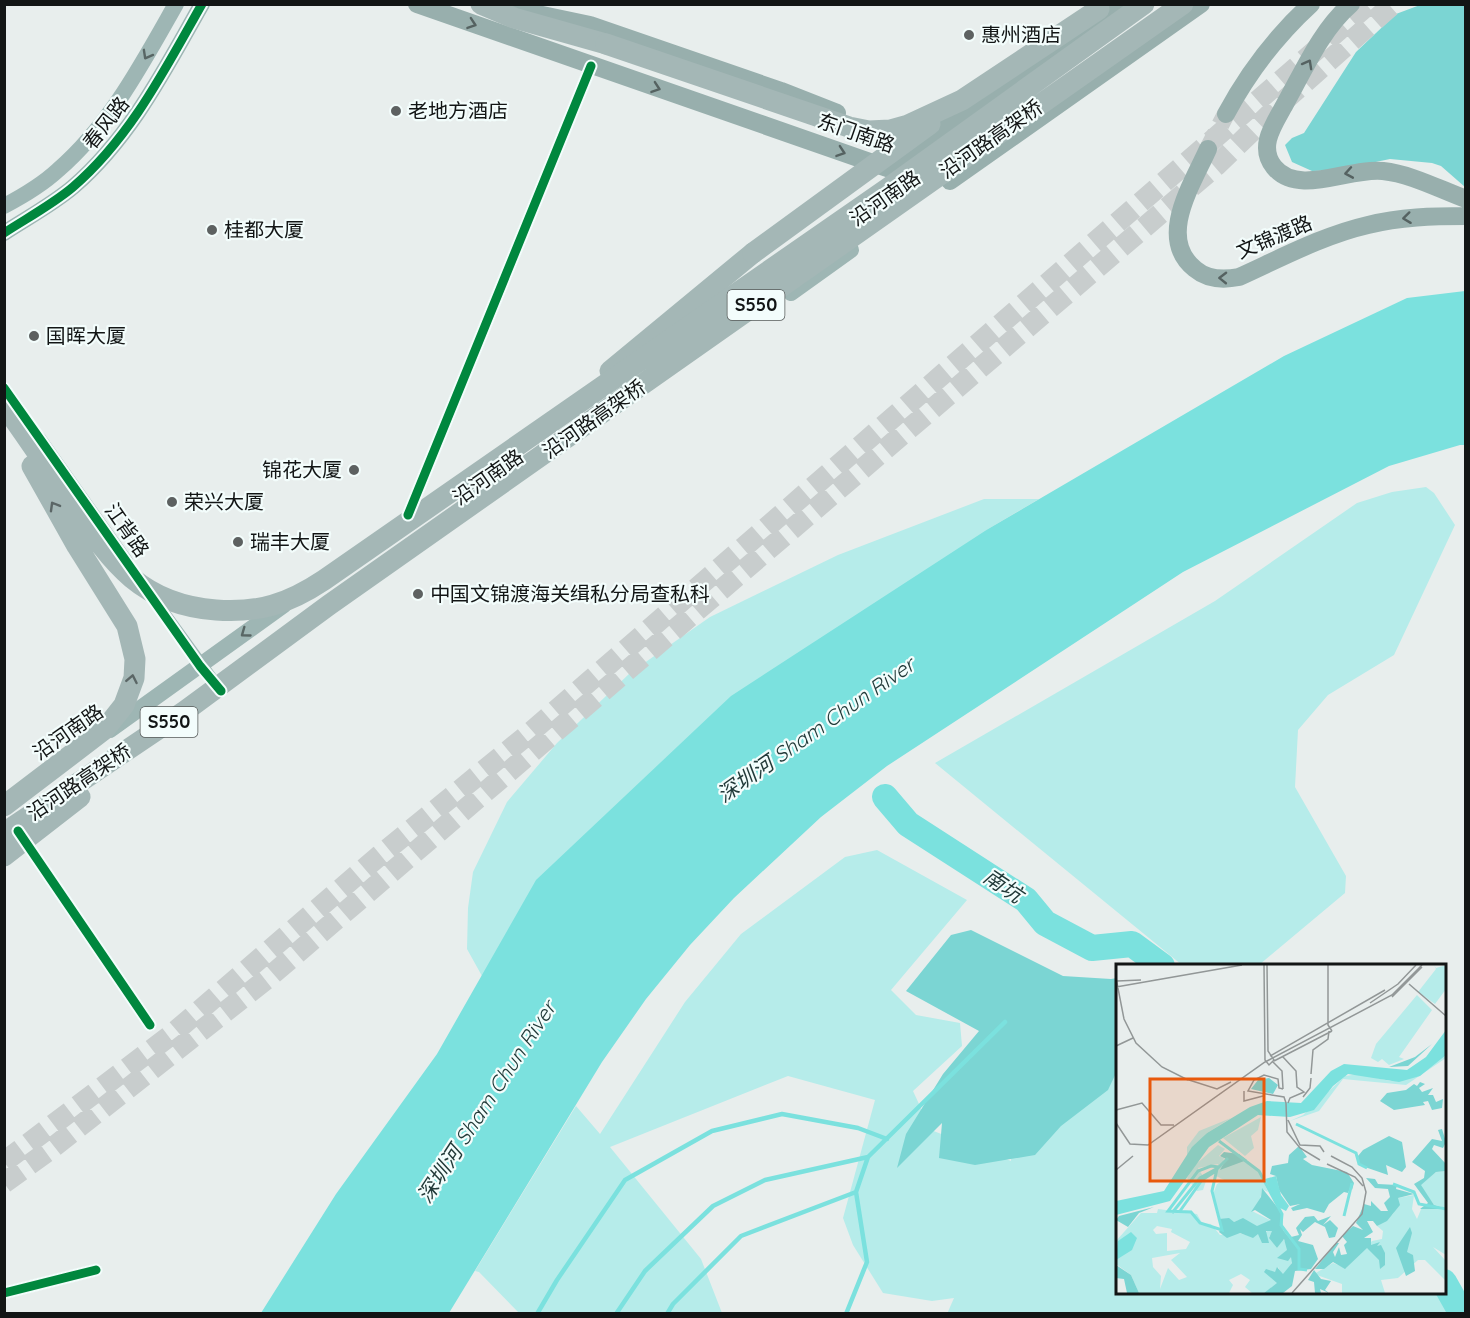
<svg xmlns="http://www.w3.org/2000/svg" width="1470" height="1318" font-family="Quicksand,'Noto Sans SC',sans-serif">
<style>
.green{fill:#b6ecea}
.forest{fill:#7bd5d3}
.water{fill:#7be1de}
.lines{fill:none;stroke-linecap:round;stroke-linejoin:round}
.stream{stroke:#7be1de;stroke-width:4.5}
.river{stroke:#7be1de;stroke-width:26}
.primary-tunnel{stroke:#c8cdcd;stroke-width:18;stroke-dasharray:18 9;stroke-linecap:butt}
.highway-tunnel{stroke:#c8cdcd;stroke-width:21;stroke-dasharray:21 10;stroke-linecap:butt}
.street{stroke:#a0b7b6;stroke-width:12}
.secondary{stroke:#9eb6b4;stroke-width:16}
.primary{stroke:#98afad;stroke-width:18}
.highway{stroke:#a4b7b6;stroke-width:21}
.highway-bridge{stroke:#a4b7b6;stroke-width:21}
.cycleway-casing{stroke:#f3fdfc;stroke-width:13}
.cycleway{stroke:#00873e;stroke-width:9}
.oneway{stroke:#556261}
.oneway2{stroke:#586664}
.oneway3{stroke:#5b6666}
.poi-dot{fill:#5d6161;stroke:#f3fdfc;stroke-width:2}
.labels{text-anchor:middle;stroke-width:4.5;stroke-linejoin:round;paint-order:stroke}
.shield{fill:#f3fdfc;stroke:#565b5a;stroke-width:1.5}
.shield-label{font-size:18px;font-weight:bold;fill:#121515}
.poi-label{font-size:20px;fill:#121515;stroke:#f3fdfc;text-anchor:start}
.street-label{font-size:20px;fill:#121515;stroke:#f3fdfc}
.water-label{font-size:21px;font-style:italic;fill:#223a39;stroke:#f3fdfc}
.inset-river{fill:none;stroke:#7be1de;stroke-width:3}
.inset-road{fill:none;stroke:#929797;stroke-width:1.5}
.view{fill:#e8590c;fill-opacity:0.15;stroke:#e8590c;stroke-width:3}
.inset-edge{fill:none;stroke:#121515;stroke-width:3}
</style>
<rect width="100%" height="100%" fill="#e8eeed"/>
<path class="green" d="M1426 487 1434 493 1455 525 1394 655 1328 695 1298 730 1295 787 1346 876 1345 893 1259 965H1182L935 763 1215 601 1357 503 1392 492Z
M984 499H1039L988 529 482 976 467 949 468 908 473 872 507 802 557 743 630 673 710 617 838 555Z
M877 850 967 900 891 990 916 1015 960 1023 962 1046 913 1091 931 1130 1011 1161 1014 1085 1117 1048 1118 1292H1444L1445 1281 1463 1313 947 1314 954 1298 932 1301 883 1293 853 1245 843 1218 875 1100 788 1076 610 1147 701 1259 722 1313H519L479 1272 475 1271 576 1106 600 1134 685 1002 741 934 845 857Z"/>
<path class="forest" d="M1420 5H1465V187L1441 166 1432 163 1390 159 1337 170 1312 171 1292 162 1285 145 1292 138 1304 133 1356 52 1396 14Z
M971 930 1063 976 1111 979 1117 978V1071L1108 1090 1061 1126 1035 1155 975 1165 939 1158 942 1123 897 1168 906 1134 943 1074 979 1031 906 991 951 935Z"/>
<path class="water" d="M1465 291V445H1460L1389 466 1183 572 887 766 821 817 734 898 690 945 646 999 602 1062 449 1313H261L336 1194 437 1054 536 880 731 696 988 529 1284 356 1407 298Z"/>
<g class="lines">
<path class="stream" d="M537 1314 557 1280 625 1180 712 1131 782 1114 858 1128 887 1139
M616 1314 645 1271 713 1206 765 1180 868 1157
M667 1314 673 1304 741 1236 856 1192
M846 1314 867 1262 856 1192 868 1157 1005 1022"/>
<path class="river" d="M885 797 908 824 1026 900 1045 923 1092 948 1132 944 1162 966
M1444 1282 1462 1314"/>
<path class="primary-tunnel" d="M1208 149 1226 114"/>
<path class="highway-tunnel" d="M4 1162 171 1035 379 856 531 732 1369 4
M4 1183 51 1149 268 978 1217 165 1276 108 1393 4"/>
<path class="street" d="M4 388 19 409
M40 438 127 561
M408 515 591 66
M151 595 220 690
M22 837 150 1025
M4 1293 96 1270"/>
<path class="secondary" d="M4 206C23 196 43 184 58 170 110 125 142 64 176 4
M4 233C27 218 53 204 73 187 131 137 165 69 202 4
M791 293 851 250
M110 730 284 605"/>
<path class="primary" d="M417 4 887 168 918 176
M1351 4C1321 30 1304 70 1285 104 1275 123 1257 146 1274 167 1298 197 1350 167 1383 171 1411 174 1439 189 1466 199
M509 8 590 25 781 91 837 113
M1226 114C1248 73 1276 36 1311 4
M1208 149C1193 183 1156 238 1195 269 1208 280 1224 280 1239 277 1281 258 1324 235 1368 225 1400 217 1433 216 1466 216
M887 168 1122 4
M950 181 1201 4"/>
<path class="highway" d="M481 4 514 18 606 44
M610 371 753 253"/>
<path class="highway-bridge" d="M606 44 849 127 869 131 890 130 908 125 962 100 1099 9
M753 253 930 124
M4 405C26 436 48 468 69 500 110 559 137 604 216 610 259 613 288 604 324 580L888 188 1144 4
M4 806 105 729 124 705 134 678 135 659 127 626 77 546 32 466
M4 833 185 711 329 605 1183 4
M4 856 80 797"/>
<defs>
<path id="cycleway" d="M4 233C27 218 53 204 73 187 131 137 165 69 202 4
M4 388 200 666 221 691
M408 515 591 66
M18 831 150 1025
M4 1293 96 1270"/>
</defs>
<use href="#cycleway" class="cycleway-casing"/>
<use href="#cycleway" class="cycleway"/>
</g>
<defs><path id="oneway-chevron" d="M-2-3.5L2.5 0L-2 3.5" fill="none" stroke-width="1.6" stroke-linecap="round" stroke-linejoin="round" transform="scale(1.5)"/></defs>
<g class="oneway">
<use href="#oneway-chevron" transform="translate(472 24) rotate(19)"/>
<use href="#oneway-chevron" transform="translate(1308 64) rotate(-61)"/>
<use href="#oneway-chevron" transform="translate(656 88) rotate(19)"/>
<use href="#oneway-chevron" transform="translate(841 152) rotate(19)"/>
<use href="#oneway-chevron" transform="translate(1349 173) rotate(170)"/>
<use href="#oneway-chevron" transform="translate(1407 218) rotate(173)"/>
<use href="#oneway-chevron" transform="translate(1223 278) rotate(-179)"/>
</g>
<g class="oneway2">
<use href="#oneway-chevron" transform="translate(147 55) rotate(119)"/>
<use href="#oneway-chevron" transform="translate(245 633) rotate(144)"/>
</g>
<g class="oneway3">
<use href="#oneway-chevron" transform="translate(54 506) rotate(-120)"/>
<use href="#oneway-chevron" transform="translate(132 679) rotate(-79)"/>
</g>
<g class="poi-dot">
<circle cx="969" cy="35" r="6"/>
<circle cx="396" cy="111" r="6"/>
<circle cx="212" cy="230" r="6"/>
<circle cx="34" cy="336" r="6"/>
<circle cx="354" cy="470" r="6"/>
<circle cx="172" cy="502" r="6"/>
<circle cx="238" cy="542" r="6"/>
<circle cx="418" cy="594" r="6"/>
</g>
<g class="labels">
<g class="shield">
<rect x="727.5" y="290" width="57" height="30" rx="4.5"/>
<rect x="140.5" y="707" width="57" height="30" rx="4.5"/>
</g>
<g class="shield-label">
<text x="756" y="311">S550</text>
<text x="169" y="728">S550</text>
</g>
<g class="poi-label">
<text x="981" y="42">惠州酒店</text>
<text x="408" y="118">老地方酒店</text>
<text x="224" y="237">桂都大厦</text>
<text x="46" y="343">国晖大厦</text>
<text x="342" y="477" text-anchor="end">锦花大厦</text>
<text x="184" y="509">荣兴大厦</text>
<text x="250" y="549">瑞丰大厦</text>
<text x="430" y="601">中国文锦渡海关缉私分局查私科</text>
</g>
<g class="street-label">
<text transform="translate(106 123) rotate(-52)" y="7">春风路</text>
<text transform="translate(856 133) rotate(19)" y="7">东门南路</text>
<text transform="translate(991 139) rotate(-35)" y="7">沿河路高架桥</text>
<text transform="translate(885 198) rotate(-35)" y="7">沿河南路</text>
<text transform="translate(1274 237) rotate(-23)" y="7">文锦渡路</text>
<text transform="translate(594 419) rotate(-35)" y="7">沿河路高架桥</text>
<text transform="translate(488 477) rotate(-35)" y="7">沿河南路</text>
<text transform="translate(127 530) rotate(55)" y="7">江背路</text>
<text transform="translate(68 732) rotate(-35)" y="7">沿河南路</text>
<text transform="translate(79 782) rotate(-34)" y="7">沿河路高架桥</text>
</g>
<g class="water-label">
<text transform="translate(816 730) rotate(-35)" y="7">深圳河 Sham Chun River</text>
<text transform="translate(1003 886) rotate(34)" y="7">南坑</text>
<text transform="translate(487 1102) rotate(-57)" y="7">深圳河 Sham Chun River</text>
</g>
</g>
<g transform="translate(1116 964)">
<rect width="330" height="330" fill="#e8eeed"/>
<path d="M318 1 320 4 330 1V25L319 40 302 28 320 5ZM301 31 316 46 283 93 288 95 273 101 266 95 262 98 255 94 260 80ZM330 90V94L290 121 227 115 203 147 174 157 187 151 229 112 243 110 274 117ZM145 153 142 166 135 172 138 184 129 192 107 174ZM115 154 91 169 71 191V183L83 167ZM102 181 109 185 103 192 108 194 106 203 120 196 132 197 143 207 152 228 146 225 144 237 136 247 156 257 139 263 123 256 118 258 103 255 97 230 101 220 108 216 100 212 102 200 82 204 90 217 87 226 81 227 71 214 79 201ZM330 207V244L318 241 304 221 320 208ZM298 231 296 245 301 255 306 243 330 246V291L317 283 330 297V317L309 296H302L282 314 265 316 269 329H226V320L198 310 217 299 230 304 256 277 266 275 267 267 261 262 277 250 282 234ZM42 245 81 250 86 259 95 260 104 271 123 269 137 273 142 269 145 274 151 267H157L153 273 161 284 167 275 170 279 177 295 174 304 167 312 162 303 159 309 150 308 162 319 148 329H136L129 323 134 316 125 310 113 316 117 321 113 329H23L15 311 0 300V277L25 249H41ZM41 262 56 265 55 268 74 278 70 285 51 287V269L40 270 37 266ZM64 289 55 296 71 313 63 316 52 304 44 325 45 312 37 303 36 294Z" fill="#b6ecea" fill-rule="evenodd"/>
<path d="M316 80 292 102 273 103 299 93ZM153 114 162 121 157 130 135 125 142 116ZM304 118 309 120 303 124 306 128 317 124 312 131H317L320 138 327 135 326 144 316 146 312 137 307 138 309 141 278 146 264 137 271 129 290 126 298 120 301 122ZM326 165 330 178 327 184 318 181 316 185 330 200V207L320 208 305 221 318 241 330 245H304L312 239 298 220 308 214 309 207 296 198 316 175 326 177 322 166ZM273 172 286 178 290 203 286 208 270 201 272 211 243 201 242 192 247 186ZM183 182 191 193 187 195 196 201 231 208 238 219 236 226V219L232 229 228 228 213 240 208 249 191 244 177 247 175 244 184 240 174 242 163 226 160 212 154 210 156 202 172 199 173 191ZM108 188 123 190 131 196 104 206 110 195 104 192ZM250 214 259 215 262 220 281 221 280 225 298 230 282 234 284 241 271 257 261 262 257 257H251L257 268 248 274H255V281L264 278 261 282 265 281 269 289V301L264 305 263 296 251 284 229 305 217 298 208 305H199L220 279H223L217 288 219 293 223 283 225 291 231 290 228 281 231 278 226 272 237 262 247 266 240 259 248 240 255 242V237L265 247H272L268 239 274 233 272 225 259 224ZM146 224 166 249 167 266 179 281 175 273 183 271 180 264 189 253 198 252 202 257 215 252 207 261 214 256 222 264 219 273 213 274 209 263 199 258 187 268 184 265 186 271 182 277 197 281 202 295 195 305 179 307 176 322 167 329H148L161 319 148 308 150 305 159 308 161 303 167 310 176 299 175 293 172 297 161 294 171 286 168 275 161 284 153 274 156 267H150L153 279H146L142 270 137 274 124 269 111 274 103 268 106 263 103 255 113 254 118 258 127 254 141 262 155 256 139 246 135 248 145 233ZM38 243 23 249 12 263 0 272 12 263 0 256 3 252ZM294 263 296 269 291 288 297 291 299 307 290 312 280 284ZM0 301 15 311 23 329H11L8 315 0 314ZM198 306 205 315 215 317 209 326 213 329 204 325 205 329H199L198 318 192 316Z" fill="#7bd5d3"/>
<path d="M330 66V91L304 112 283 118 232 110 217 122 198 146 174 153 142 151 93 183 54 237 0 251V237L48 227 76 183 91 169 134 143 151 137 185 139 215 107 228 100 291 106 310 93ZM160 212 165 231 173 242 170 247 162 243 149 215ZM15 268 21 274 16 286 0 296 2 277Z" fill="#7be1de"/>
<path class="inset-river" d="M180 160 240 189 243 200 251 204M103 177 143 207 166 250 165 261 183 285V305L191 306M103 203 95 202 82 207 52 247 75 248 84 259 106 266 96 227 101 205 112 194M277 220 298 228 303 240 330 245M64 247 86 216 100 207M56 249 84 214 100 205M228 252 236 219"/>
<path class="inset-road" d="M148 1 149 96 153 101 158 96 152 87 151 1M212 1V61L216 67M0 14 8 55 20 79 46 103 72 116M1 17 25 16M293 20 330 52M0 23 126 1M276 33 306 3M254 39 282 20 300 1M0 82 17 74M154 92 269 26M167 93 180 107 181 123 188 128 174 134 172 139M158 97 216 67M157 98 166 107 167 125M195 110 197 86 212 75 213 67M70 115 101 125 115 118M167 125 163 124 162 115 148 111 138 116 132 127 168 133 170 139M128 127V137L147 132M187 133 194 124 195 114M170 139 171 168 184 184 204 196M0 146 26 139 45 161H58M172 156 184 181 204 182 208 188M0 159 14 180 32 181 149 98 276 31 306 1M211 200 239 213 247 222M0 206 17 192M176 329 246 250 250 228 246 214 236 203 215 192"/>
<path class="view" d="M34 115H148V217H34Z"/>
<rect width="330" height="330" class="inset-edge"/>
</g>
<rect width="1470" height="1318" fill="none" stroke="#121515" stroke-width="12"/>
</svg>
